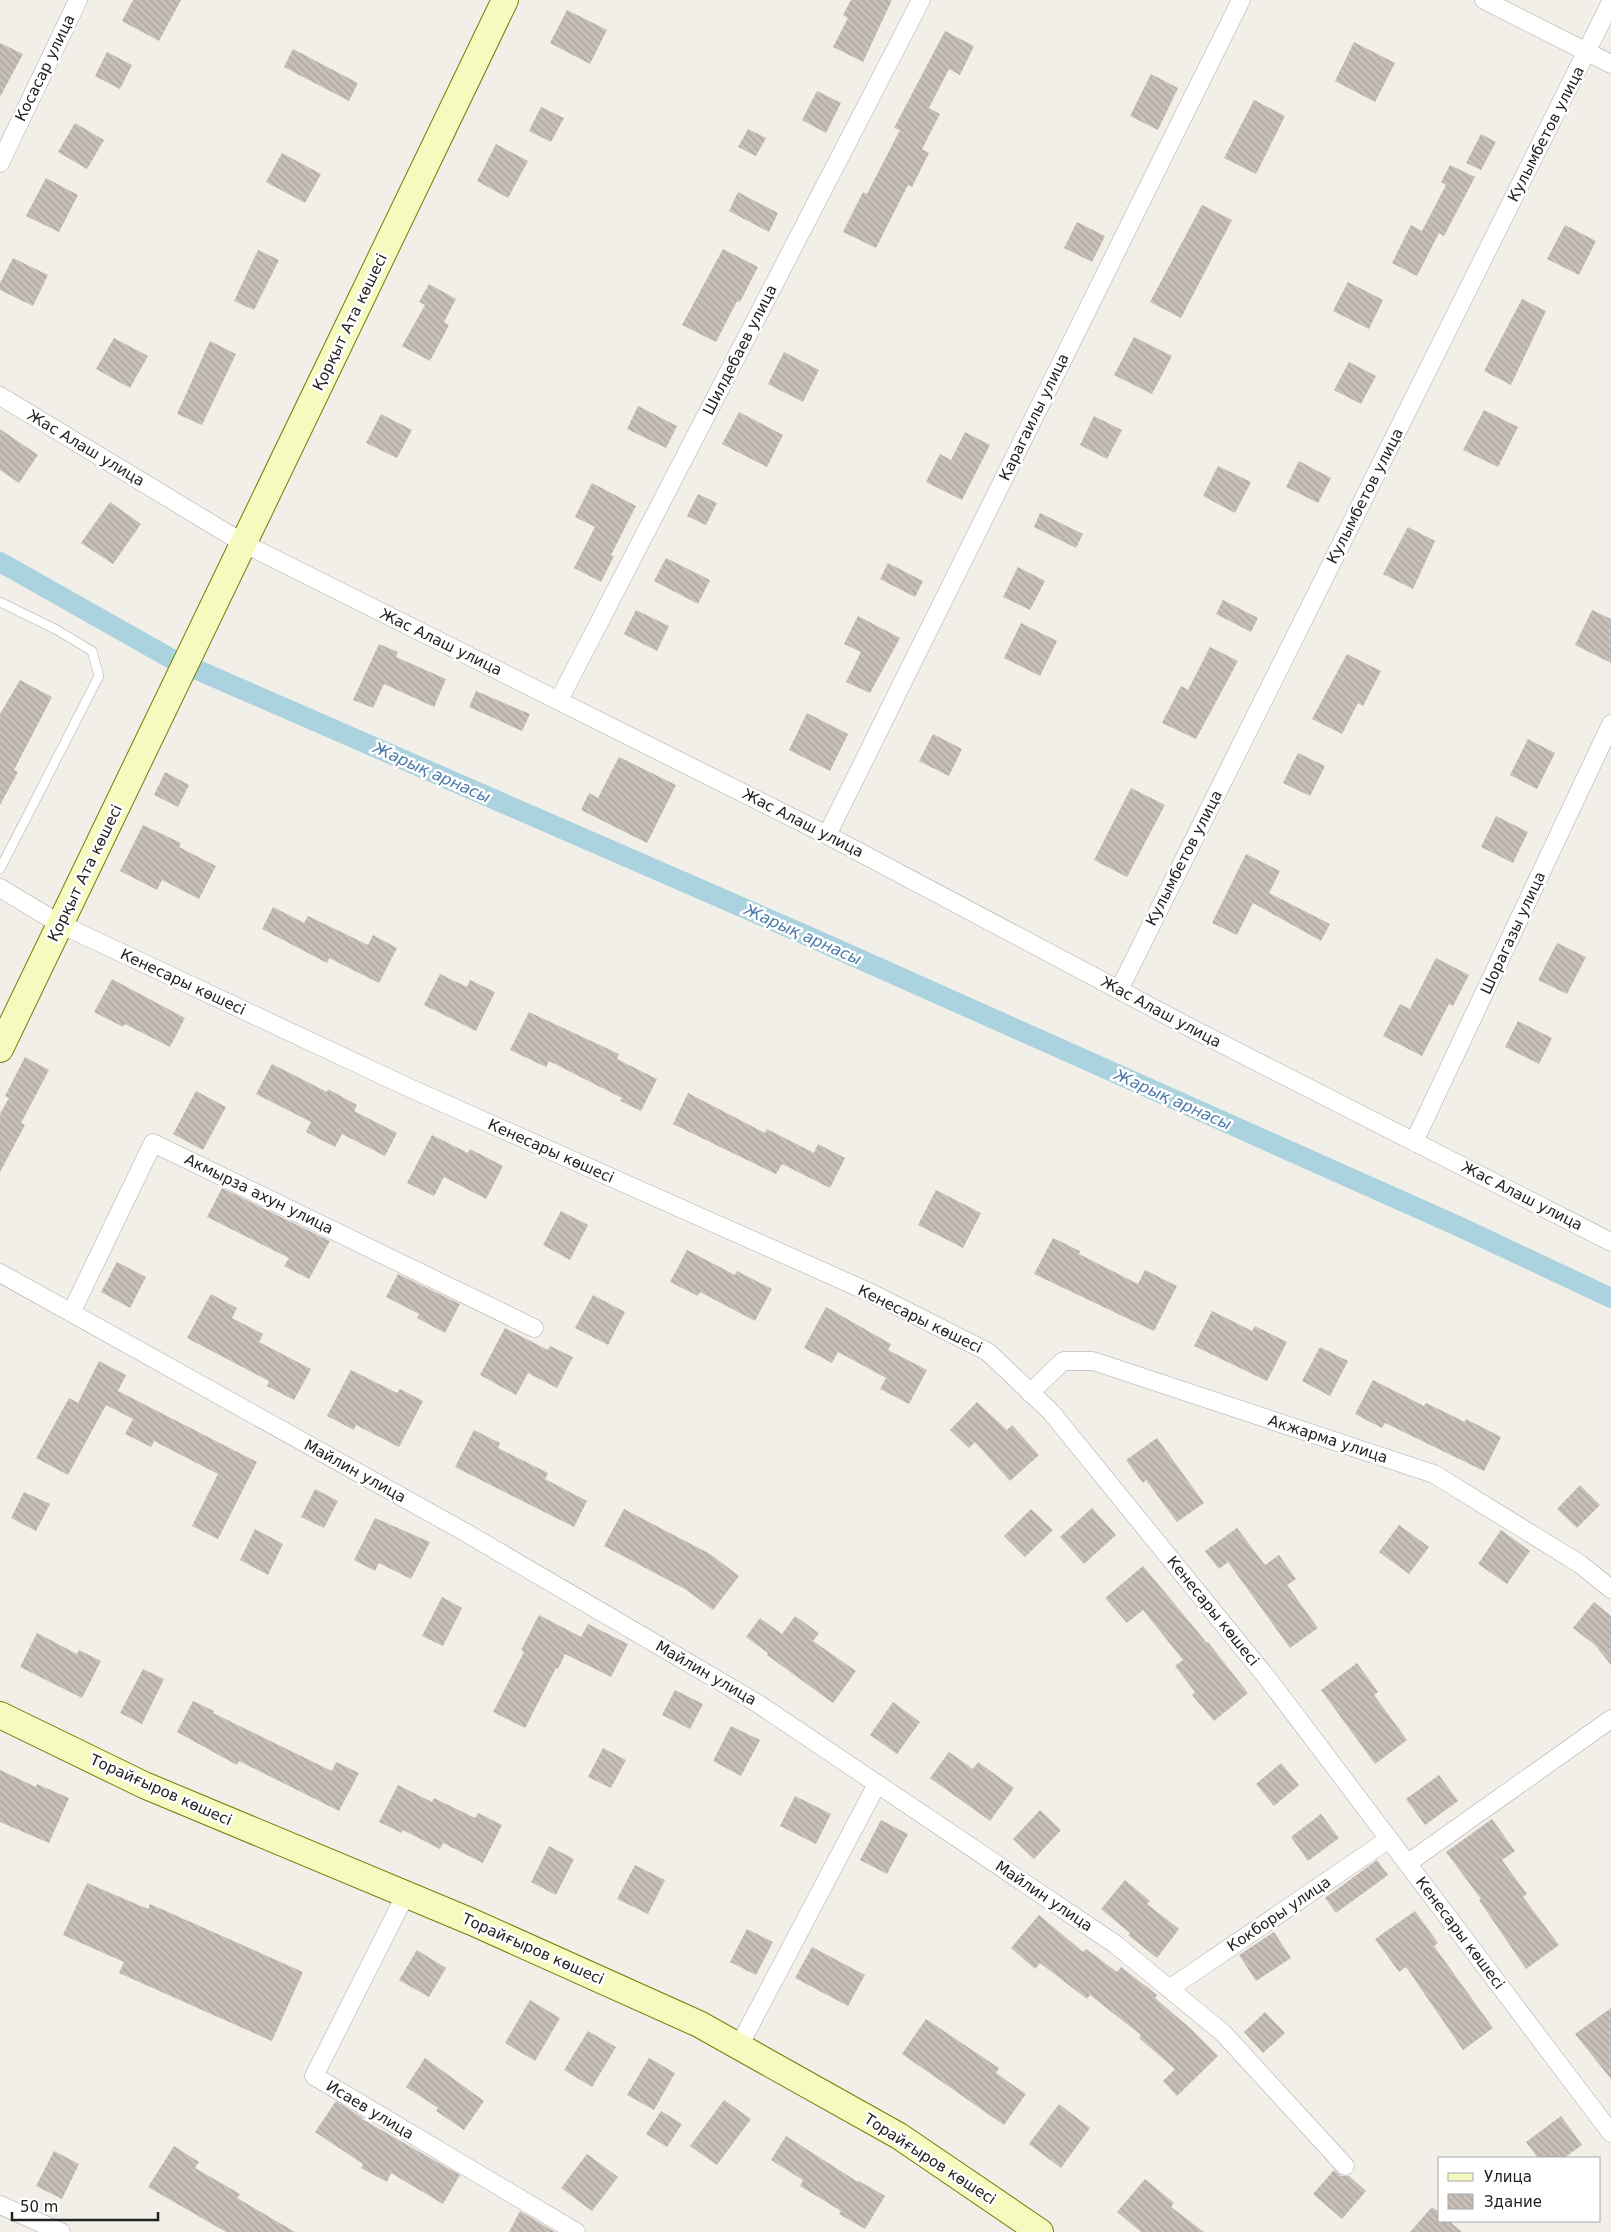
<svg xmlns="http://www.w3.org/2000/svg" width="1611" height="2232" font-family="'DejaVu Sans',sans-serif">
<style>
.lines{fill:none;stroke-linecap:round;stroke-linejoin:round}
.canal{stroke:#aad3df;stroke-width:20}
.building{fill:url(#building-back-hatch)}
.lane-casing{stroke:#a9a9a9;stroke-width:10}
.street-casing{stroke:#a9a9a9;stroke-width:19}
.secondary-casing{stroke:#707d05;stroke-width:28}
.lane{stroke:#fff;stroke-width:9}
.street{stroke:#fff;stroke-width:18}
.secondary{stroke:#f7fabf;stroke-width:26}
.labels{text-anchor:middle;stroke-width:5;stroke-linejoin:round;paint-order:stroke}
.street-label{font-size:15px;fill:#222;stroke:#fff}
.water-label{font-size:16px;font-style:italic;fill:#4a7aab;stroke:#fff}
</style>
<defs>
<pattern id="building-back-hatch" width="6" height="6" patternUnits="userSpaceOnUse" patternTransform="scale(1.25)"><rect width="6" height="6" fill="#c7bfb8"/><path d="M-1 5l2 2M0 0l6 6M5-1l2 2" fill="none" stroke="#aba49e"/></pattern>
</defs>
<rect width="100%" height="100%" fill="#f2efe9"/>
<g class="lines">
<path class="canal" d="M0 562 170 658 810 937 1460 1227 1611 1298"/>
</g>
<path class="building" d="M133 0H181L159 41 122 21Z
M851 0H892L863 62 833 47 848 18 843 15Z
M567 10 607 30 590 64 550 43Z
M945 31 974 46 960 75 949 69 929 108 940 114 922 149 929 153 912 187 908 185 876 248 843 232 863 192 867 194 900 130 894 128Z
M1354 42 1395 63 1375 102 1335 81Z
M0 43 23 54 0 97Z
M293 49 358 83 349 101 284 67Z
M107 52 132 65 120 89 95 76Z
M1151 74 1178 88 1158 130 1130 116Z
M817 91 841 103 826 133 802 120Z
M1254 100 1285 116 1256 174 1224 158Z
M541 107 564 118 551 142 529 131Z
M75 123 104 140 87 169 58 152Z
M748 129 766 138 756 156 738 147Z
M1481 134 1496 142 1481 170 1466 163Z
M496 144 528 161 508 198 477 181Z
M282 153 321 174 305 203 266 182Z
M1450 165 1475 177 1444 236 1439 233 1417 276 1392 263 1411 225 1422 231 1446 185 1441 182Z
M46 178 78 195 59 232 26 216Z
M738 192 778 213 769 232 729 211Z
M1202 205 1232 220 1181 318 1150 302Z
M1077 222 1105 236 1092 262 1064 248Z
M1565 225 1596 241 1579 275 1547 259Z
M723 249 758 267 740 302 737 301 716 342 682 325Z
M258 250 279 260 254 310 234 301Z
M13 258 48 275 33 306 0 290V283Z
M1348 282 1383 300 1369 329 1333 311Z
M429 284 456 299 444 322 449 325 430 361 402 346 425 305 419 302Z
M1522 299 1546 311 1511 385 1484 371Z
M1134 337 1172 356 1152 394 1114 375Z
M114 338 148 356 130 388 96 369Z
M210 341 236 354 202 425 177 414Z
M784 352 819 370 803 402 768 384Z
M1349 362 1376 376 1361 404 1334 390Z
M638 406 677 426 666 448 627 429Z
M1484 410 1518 427 1498 467 1463 450Z
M739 412 783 435 767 467 722 444Z
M381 414 412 430 397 458 366 443Z
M1094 416 1122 430 1107 459 1080 445Z
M0 429 38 455 19 483 0 470Z
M965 432 990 445 962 500 926 482 940 454 951 460Z
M1299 461 1331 478 1318 503 1286 487Z
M1218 466 1251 482 1235 513 1203 496Z
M592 483 636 506 611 555 614 556 601 582 574 568 595 527 575 517Z
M698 494 717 503 706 525 687 516Z
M110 502 141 524 113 564 81 543Z
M1040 513 1083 534 1076 548 1034 527Z
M1408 527 1435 541 1413 589 1383 574Z
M666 558 710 580 698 604 654 581Z
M888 563 923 581 915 597 880 579Z
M1018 567 1045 581 1030 610 1003 597Z
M1223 600 1258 618 1251 632 1216 614Z
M636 610 669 626 657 651 624 634Z
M1592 610 1611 619V663L1575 645Z
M858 616 900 638 870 693 846 682 861 652 844 644Z
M1021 623 1057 641 1040 676 1004 658Z
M379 644 398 652 396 657 446 679 434 707 384 684 373 708 353 700Z
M1210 647 1238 661 1196 739 1162 723 1181 686 1188 690Z
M1347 654 1381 671 1363 706 1358 703 1342 734 1312 719Z
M20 680 52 697 14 770 18 772 0 805V714Z
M476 691 530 714 522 731 469 707Z
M807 713 848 734 830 771 789 750Z
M933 734 962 749 949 776 919 761Z
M1528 739 1555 753 1537 789 1510 775Z
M1298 753 1325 766 1310 796 1283 783Z
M619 757 676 785 647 843 581 810 589 793 598 798Z
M165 772 189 785 178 807 154 795Z
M1131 788 1165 805 1127 877 1094 860Z
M1496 816 1528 832 1513 863 1481 847Z
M143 825 181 843 179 847 216 866 199 899 162 880 157 890 120 871Z
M1246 854 1280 871 1269 893 1330 924 1321 941 1253 903 1237 935 1212 923Z
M273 907 304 923 308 916 368 945 373 935 397 948 379 983 329 958 327 963 262 929Z
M1557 943 1586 957 1567 994 1538 980Z
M1436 958 1469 975 1453 1006 1449 1004 1422 1056 1383 1036 1400 1004 1410 1009Z
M440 974 467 987 470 980 495 992 476 1031 424 1005Z
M112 979 185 1018 170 1047 125 1024 123 1027 94 1012Z
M529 1012 619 1054 617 1059 657 1079 641 1111 620 1101 622 1098 549 1061 546 1067 510 1050Z
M1518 1021 1552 1038 1539 1064 1505 1047Z
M25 1057 49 1070 21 1123 25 1125 0 1172V1114L9 1098 5 1096Z
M272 1064 327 1092 328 1089 357 1105 354 1111 397 1133 385 1156 342 1134 335 1147 306 1132 311 1122 256 1094Z
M196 1091 226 1107 203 1150 173 1134Z
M688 1093 765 1133 767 1129 814 1153 818 1144 845 1158 830 1188 782 1164 776 1174 673 1124Z
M432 1135 468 1153 470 1149 503 1166 486 1199 444 1177 434 1196 407 1183Z
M222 1188 330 1241 309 1279 284 1266 289 1258 207 1217Z
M936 1190 981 1213 963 1248 918 1225Z
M561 1211 588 1225 570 1260 543 1245Z
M1053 1238 1080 1251 1079 1254 1138 1284 1145 1270 1177 1286 1154 1331 1034 1274Z
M687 1250 735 1275 737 1271 772 1289 755 1321 700 1292 698 1296 670 1282Z
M117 1262 146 1277 130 1308 101 1292Z
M398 1274 460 1304 445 1333 417 1318 419 1314 386 1297Z
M211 1294 237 1308 232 1318 263 1334 259 1342 311 1369 294 1400 267 1386 269 1381 187 1338Z
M593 1295 625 1312 608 1345 575 1328Z
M826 1307 891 1344 888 1350 927 1370 909 1404 880 1389 886 1378 838 1352 832 1363 804 1348Z
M1212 1311 1252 1331 1255 1326 1287 1342 1267 1381 1194 1346Z
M505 1328 548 1350 550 1346 573 1357 557 1388 528 1373 516 1395 480 1375Z
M1320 1347 1348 1361 1330 1396 1302 1381Z
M99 1361 126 1375 118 1391 257 1462 218 1539 192 1526 218 1474 154 1441 151 1447 125 1434 133 1419 106 1405 68 1475 36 1458 69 1398 78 1403Z
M351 1370 397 1393 400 1389 423 1401 399 1447 356 1425 354 1430 327 1416Z
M1373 1380 1424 1406 1426 1403 1465 1422 1466 1419 1501 1437 1484 1471 1385 1423 1382 1428 1355 1414Z
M977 1402 1007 1430 1012 1425 1039 1455 1010 1481 975 1442 969 1448 950 1430Z
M474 1430 500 1443 498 1448 548 1473 545 1479 587 1501 574 1527 455 1467Z
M1157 1438 1204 1503 1177 1522 1146 1480 1143 1483 1126 1460Z
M1580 1485 1600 1505 1577 1528 1557 1509Z
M315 1489 338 1501 324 1528 301 1517Z
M24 1492 50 1504 36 1531 11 1518Z
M1092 1508 1116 1535 1084 1564 1060 1537Z
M624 1509 710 1554 739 1576 713 1610 685 1589 604 1546Z
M1031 1509 1053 1530 1025 1557 1004 1536Z
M375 1518 430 1542 411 1579 379 1563 375 1571 354 1560Z
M1399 1525 1429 1547 1409 1574 1379 1552Z
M1237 1528 1265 1565 1279 1555 1296 1579 1287 1585 1318 1628 1290 1648 1228 1562 1219 1569 1205 1551Z
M255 1529 283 1544 268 1575 240 1560Z
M1501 1530 1530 1551 1507 1584 1478 1564Z
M1143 1566 1207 1643 1208 1642 1248 1693 1214 1721 1192 1695 1195 1692 1175 1666 1183 1660 1143 1610 1127 1623 1105 1598Z
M442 1597 462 1608 443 1646 422 1636Z
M1594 1602 1611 1616V1665L1595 1645 1573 1628Z
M539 1615 581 1637 588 1624 628 1644 611 1677 565 1654 558 1669 556 1668 525 1728 493 1712 524 1652 521 1650Z
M795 1616 819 1633 813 1641 856 1671 833 1703 767 1655 768 1653 746 1637 760 1618 782 1634Z
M37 1633 77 1654 79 1650 101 1661 82 1698 20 1667Z
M1357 1663 1378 1692 1374 1695 1407 1740 1375 1764 1321 1690Z
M143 1669 164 1679 142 1724 120 1713Z
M675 1690 703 1704 690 1729 662 1715Z
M193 1701 214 1711 213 1713 332 1771 336 1762 359 1773 339 1811 239 1761 237 1765 177 1732Z
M893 1702 920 1722 897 1754 870 1735Z
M731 1726 760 1740 741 1776 713 1761Z
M603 1748 626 1760 611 1788 588 1777Z
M949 1752 973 1769 978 1762 1014 1788 990 1821 930 1778Z
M1281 1763 1299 1785 1274 1806 1256 1784Z
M0 1770 36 1787 37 1784 69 1798 49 1843 0 1822Z
M1439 1775 1458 1801 1425 1825 1406 1799Z
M398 1785 432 1802 434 1798 475 1818 478 1813 502 1825 483 1863 443 1843 440 1849 403 1830 402 1833 379 1822Z
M795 1796 831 1814 816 1844 780 1826Z
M1040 1810 1061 1830 1034 1859 1013 1839Z
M1321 1814 1339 1838 1308 1861 1291 1837Z
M1492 1819 1515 1851 1502 1860 1527 1894 1523 1897 1559 1945 1526 1969 1479 1900 1481 1899 1446 1852Z
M881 1820 908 1834 887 1874 860 1860Z
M549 1846 574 1859 556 1895 531 1882Z
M1377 1860 1388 1875 1336 1913 1325 1898Z
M635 1865 665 1880 648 1914 617 1899Z
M1125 1880 1150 1901 1147 1904 1179 1929 1157 1958 1128 1935 1130 1933 1101 1909Z
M87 1883 148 1909 150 1904 303 1972 272 2041 119 1973 124 1962 63 1935Z
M1415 1911 1438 1943 1434 1946 1493 2028 1463 2050 1406 1967 1399 1972 1375 1939Z
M1039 1915 1083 1952 1086 1949 1117 1972 1121 1967 1157 1995 1155 1998 1191 2029 1218 2056 1177 2096 1163 2081 1175 2069 1139 2038 1141 2035 1090 1995 1087 1999 1040 1963 1035 1969 1011 1948Z
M747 1929 773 1942 756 1975 730 1962Z
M1274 1932 1291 1958 1256 1981 1239 1955Z
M812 1947 865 1975 848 2006 795 1978Z
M417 1950 446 1968 429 1997 399 1980Z
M530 2000 560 2018 535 2061 505 2043Z
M1611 2008V2079L1575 2034Z
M1265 2012 1285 2033 1263 2053 1244 2032Z
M926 2019 999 2068 996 2073 1026 2094 1004 2125 902 2054Z
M588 2031 616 2047 592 2087 564 2070Z
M425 2058 484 2101 464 2130 436 2111 438 2108 406 2087Z
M649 2058 675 2073 654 2110 627 2095Z
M724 2100 751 2119 717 2165 690 2146Z
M336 2101 363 2118 362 2119 460 2175 443 2204 391 2173 387 2182 361 2168 363 2164 315 2132Z
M1059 2104 1090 2128 1061 2168 1029 2144Z
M661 2111 682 2124 667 2147 646 2134Z
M1561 2116 1582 2145 1564 2158H1538L1526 2142Z
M786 2136 858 2182 859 2181 885 2196 865 2229 839 2214 841 2211 800 2186 803 2180 771 2160Z
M174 2146 199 2162 195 2168 240 2194 237 2198 295 2232H226L148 2187Z
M54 2151 79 2164 62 2199 36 2186Z
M587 2154 618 2177 592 2211 561 2188Z
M1334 2170 1341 2176H1349L1366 2191 1342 2219 1313 2194Z
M1145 2179 1174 2203 1171 2207 1204 2232H1141L1117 2212Z
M1432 2207 1440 2213V2221H1449L1462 2232H1410Z
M520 2211 555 2232H509Z"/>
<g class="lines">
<defs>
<path id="lane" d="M0 602 57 630 92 651 99 676 0 869"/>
<path id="street" d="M1484 0 1611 64
M0 163 78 0
M0 396 243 543 827 835 1185 1025 1611 1242
M559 700 921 0
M827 835 1241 0
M0 888 60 924 403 1085 869 1292 988 1352 1051 1412 1268 1679 1611 2133
M1119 990 1611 2
M1414 1142 1611 724
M0 1273 463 1531 757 1703 1115 1944 1223 2033 1345 2166
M71 1313 153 1143 534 1328
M1030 1393 1063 1361H1093L1434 1474 1580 1564 1611 1589
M1408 1863 1611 1719
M406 1894 314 2076 576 2232
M1169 1989 1389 1839
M739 2046 877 1784
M0 2205 61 2232"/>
<path id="secondary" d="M0 1049 505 0
M0 1715 144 1785 472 1922 699 2024 899 2136 1040 2232"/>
</defs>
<use href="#lane" class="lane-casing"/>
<use href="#street" class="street-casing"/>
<use href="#secondary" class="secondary-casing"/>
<use href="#lane" class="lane"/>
<use href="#street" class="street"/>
<use href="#secondary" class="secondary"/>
</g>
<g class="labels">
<g class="street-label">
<text transform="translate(45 68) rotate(-64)" y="5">Косасар улица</text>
<text transform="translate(1546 134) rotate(-63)" y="5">Кулымбетов улица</text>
<text transform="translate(350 322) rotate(-64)" y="5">Қорқыт Ата көшесі</text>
<text transform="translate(740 350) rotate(-63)" y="5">Шилдебаев улица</text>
<text transform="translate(1034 417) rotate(-64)" y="5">Карагаилы улица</text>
<text transform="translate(86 448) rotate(31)" y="5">Жас Алаш улица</text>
<text transform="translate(1365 496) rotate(-63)" y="5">Кулымбетов улица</text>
<text transform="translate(441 642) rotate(26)" y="5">Жас Алаш улица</text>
<text transform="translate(803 823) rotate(27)" y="5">Жас Алаш улица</text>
<text transform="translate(1184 858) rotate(-63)" y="5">Кулымбетов улица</text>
<text transform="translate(85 873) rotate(-64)" y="5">Қорқыт Ата көшесі</text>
<text transform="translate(1513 933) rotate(-65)" y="5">Шорагазы улица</text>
<text transform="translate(183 982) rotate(25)" y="5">Кенесары көшесі</text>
<text transform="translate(1161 1012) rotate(28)" y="5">Жас Алаш улица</text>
<text transform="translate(551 1151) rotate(24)" y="5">Кенесары көшесі</text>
<text transform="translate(259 1194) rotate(26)" y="5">Акмырза ахун улица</text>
<text transform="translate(1522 1196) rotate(27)" y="5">Жас Алаш улица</text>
<text transform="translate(920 1319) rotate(26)" y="5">Кенесары көшесі</text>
<text transform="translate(1328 1439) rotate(18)" y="5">Акжарма улица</text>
<text transform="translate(355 1471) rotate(29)" y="5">Майлин улица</text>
<text transform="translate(1213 1611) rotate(51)" y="5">Кенесары көшесі</text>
<text transform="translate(706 1673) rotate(30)" y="5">Майлин улица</text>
<text transform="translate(161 1790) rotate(24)" y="5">Торайғыров көшесі</text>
<text transform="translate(1044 1896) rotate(34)" y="5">Майлин улица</text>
<text transform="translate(1279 1914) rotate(-34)" y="5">Кокборы улица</text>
<text transform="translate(1460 1933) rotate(53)" y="5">Кенесары көшесі</text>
<text transform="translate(533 1949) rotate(24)" y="5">Торайғыров көшесі</text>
<text transform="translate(370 2110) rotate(31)" y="5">Исаев улица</text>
<text transform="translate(930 2159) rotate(33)" y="5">Торайғыров көшесі</text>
</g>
<g class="water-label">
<text transform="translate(432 772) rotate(24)" y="6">Жарық арнасы</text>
<text transform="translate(803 934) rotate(24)" y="6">Жарық арнасы</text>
<text transform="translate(1173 1099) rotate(24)" y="6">Жарық арнасы</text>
</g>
</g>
<rect x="1438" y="2157" width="162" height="65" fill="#ffffff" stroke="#a7a7a7"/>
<rect x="1448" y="2173" width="25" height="8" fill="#f7fabf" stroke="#a7a7a7"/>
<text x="1484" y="2182" font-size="15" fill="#222222">Улица</text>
<rect x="1448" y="2194" width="25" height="15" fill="url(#building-back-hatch)" stroke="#a7a7a7"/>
<text x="1484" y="2207" font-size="15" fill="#222222">Здание</text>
<path d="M12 2212v8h146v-8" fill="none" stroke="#222222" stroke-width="2.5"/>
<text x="20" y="2212" font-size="15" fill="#222222" stroke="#ffffff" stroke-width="4" paint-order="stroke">50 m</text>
</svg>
